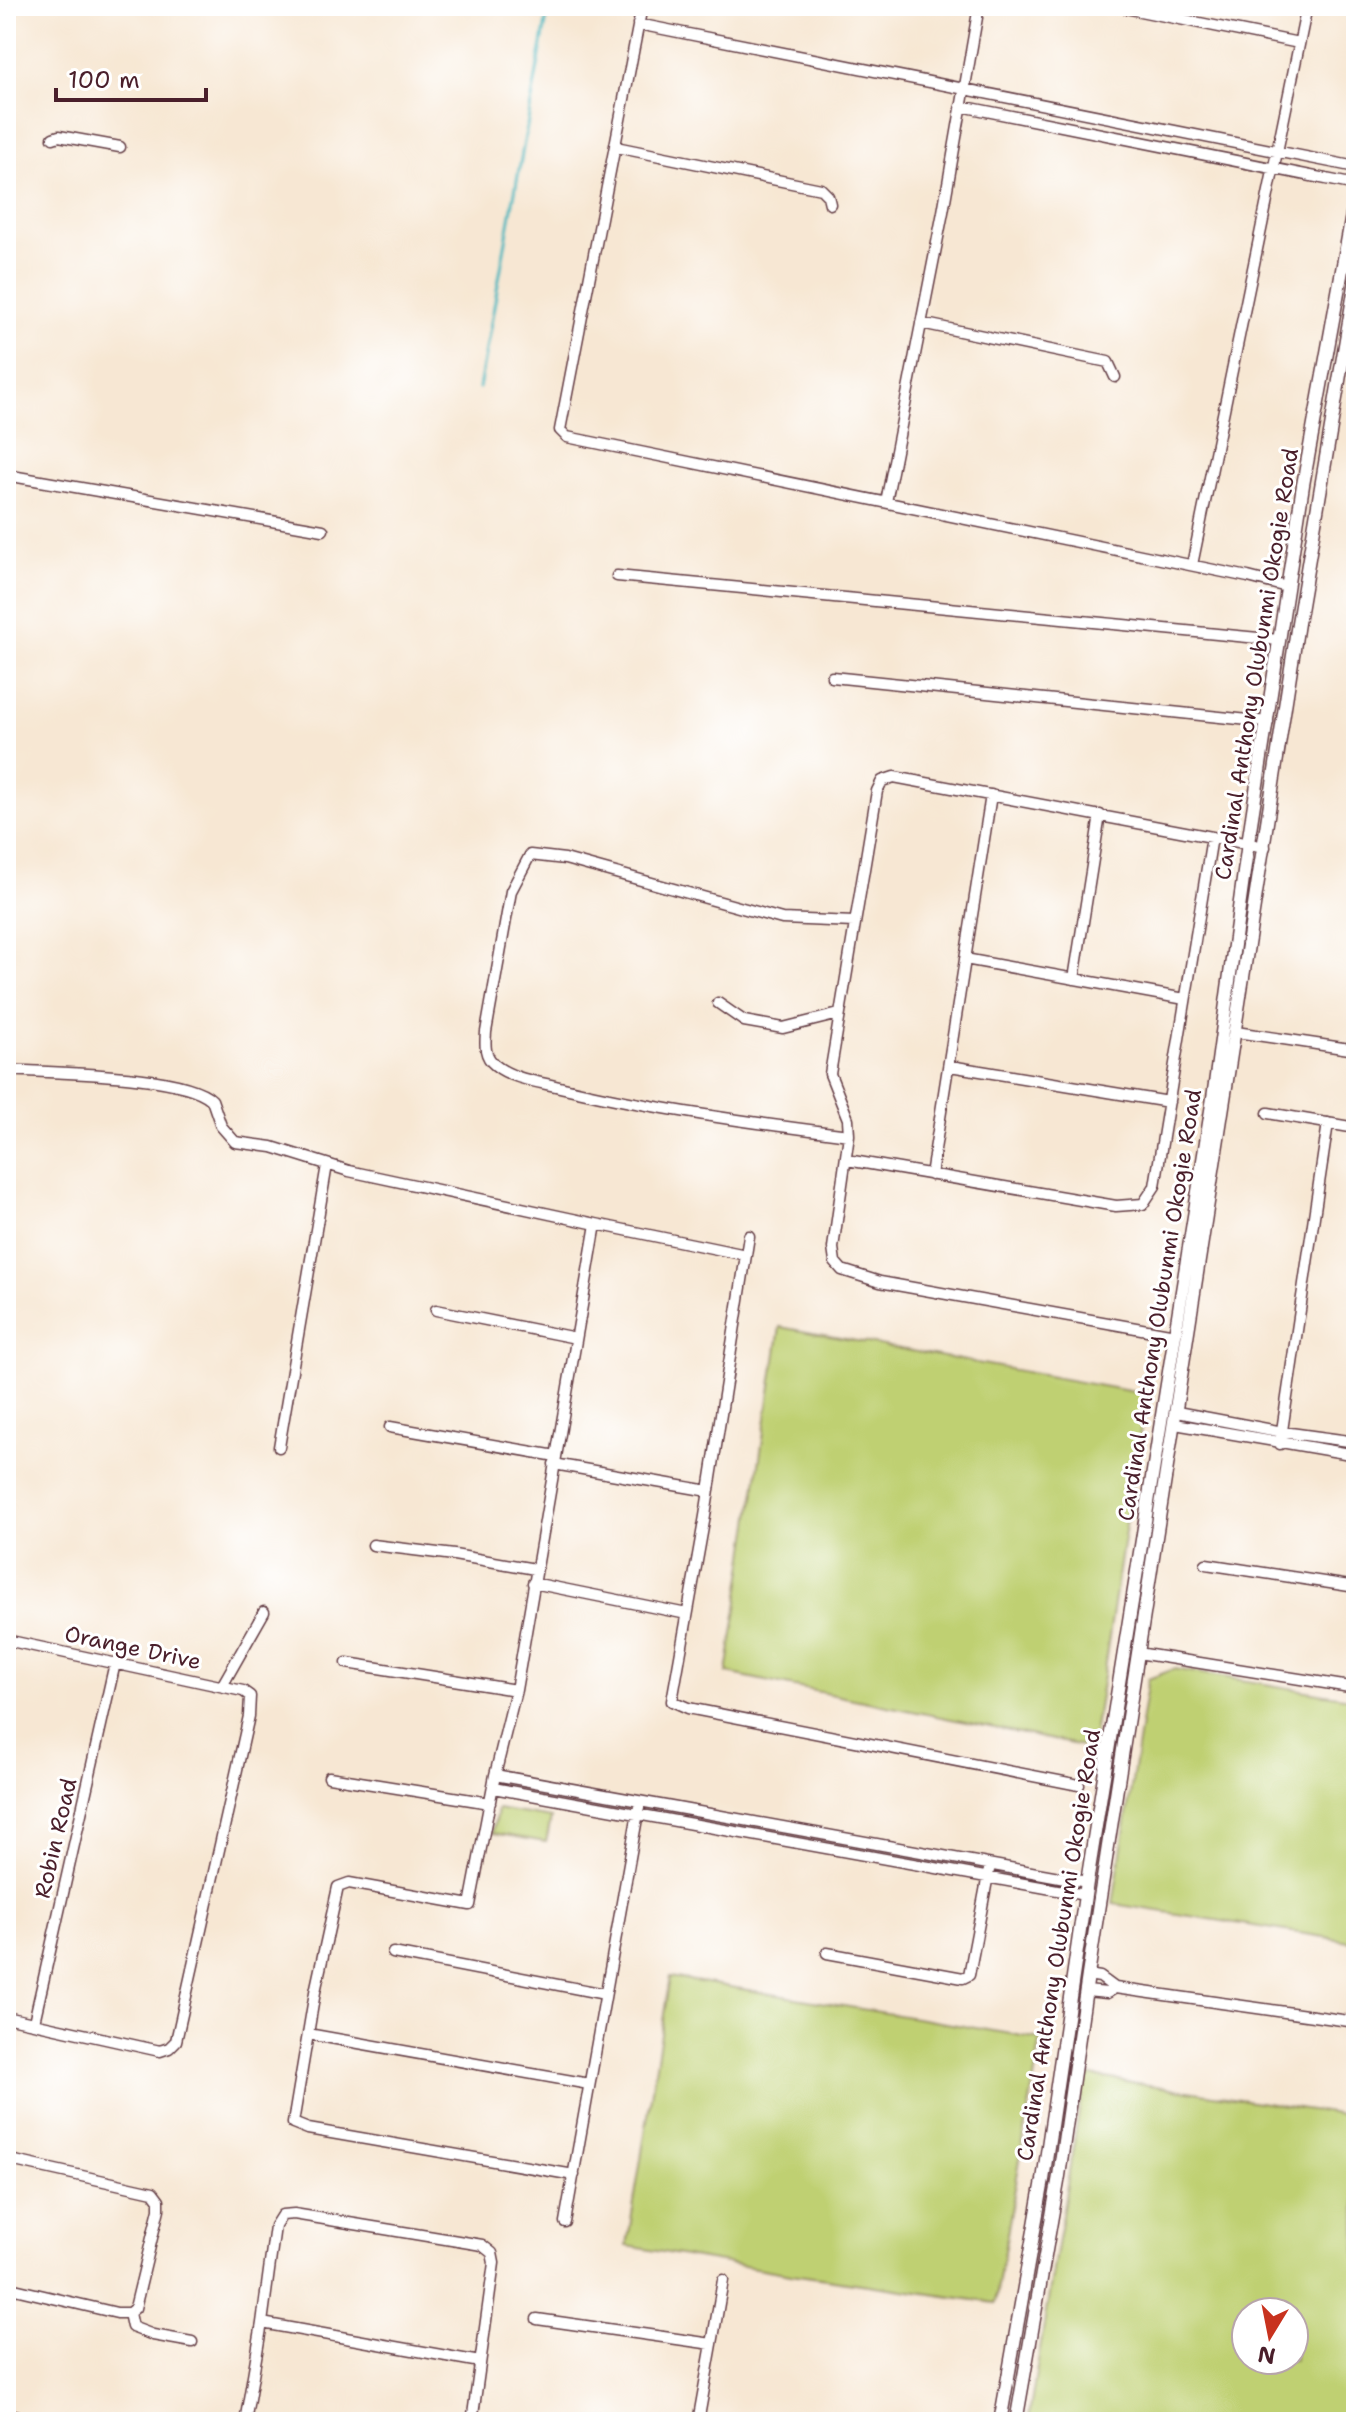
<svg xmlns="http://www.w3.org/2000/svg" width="1362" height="2428" font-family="'Shantell Sans',sans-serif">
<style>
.green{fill:#bfd072;stroke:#84784e;stroke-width:2;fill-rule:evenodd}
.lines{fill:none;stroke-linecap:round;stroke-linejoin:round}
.stream{stroke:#48b7bf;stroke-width:3}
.minor-casing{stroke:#643d44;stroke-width:13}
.tertiary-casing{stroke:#643d44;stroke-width:15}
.minor{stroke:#fff;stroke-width:10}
.tertiary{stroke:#fff;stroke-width:12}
.labels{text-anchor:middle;stroke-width:6;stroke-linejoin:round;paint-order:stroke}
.street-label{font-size:22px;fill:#4a1f2b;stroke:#fff}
</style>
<rect width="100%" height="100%" fill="#fff"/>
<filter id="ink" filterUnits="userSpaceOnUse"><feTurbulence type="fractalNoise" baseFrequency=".0125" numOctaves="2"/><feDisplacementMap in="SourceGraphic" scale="16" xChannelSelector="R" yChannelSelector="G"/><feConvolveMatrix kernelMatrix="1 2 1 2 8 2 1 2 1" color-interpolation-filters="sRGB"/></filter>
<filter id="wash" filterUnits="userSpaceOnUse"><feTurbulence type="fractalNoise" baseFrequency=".006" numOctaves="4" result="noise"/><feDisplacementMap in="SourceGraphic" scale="32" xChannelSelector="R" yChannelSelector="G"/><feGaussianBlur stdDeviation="1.8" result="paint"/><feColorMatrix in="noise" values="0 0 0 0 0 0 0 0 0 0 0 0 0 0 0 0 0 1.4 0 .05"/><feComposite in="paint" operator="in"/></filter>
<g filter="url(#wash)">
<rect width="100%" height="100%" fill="#f7e7d3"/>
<path class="green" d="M780 1327 1146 1394 1092 1748 727 1673Z
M1174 1669 1356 1699V1942L1113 1904 1148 1679Z
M497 1809 551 1818 546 1842 493 1833Z
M670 1977 1041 2039 995 2303 791 2274 627 2246Z
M1085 2075 1356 2117V2422H1028ZM1294 2312V2360H1246V2312Z"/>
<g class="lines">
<path class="stream" d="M479 388 549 6"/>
</g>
</g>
<g filter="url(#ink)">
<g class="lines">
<defs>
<path id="minor" d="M642 6 560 430 567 437 1248 577 1287 587
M1115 6 1299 43
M638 24 1356 167
M961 106 1356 185
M53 138 59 136 120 147
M616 147 821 189 828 196 830 204
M921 323 1108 362 1115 377
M6 475 323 530
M886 502 943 212 979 6
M1192 565 1307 6
M617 576 1279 640
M832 677 1268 722
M965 959 1185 999
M1074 979 1100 815
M718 1003 744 1021 783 1028 839 1014
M1236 1032 1356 1050
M950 1066 1169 1102
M6 1070C49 1073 185 1073 212 1100L221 1126 235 1142 272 1147 349 1171 596 1224 516 1690 495 1775 470 1905 349 1883 338 1887 315 1992 293 2123 308 2129 574 2175
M1268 1113 1356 1128
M849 1135C754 1123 658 1110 564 1088 542 1082 513 1080 495 1065 484 1056 485 1045 486 1032L511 891 530 855 565 859 782 919 854 922
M847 1160 1116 1206 1143 1204 1155 1186 1212 837
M931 1175 991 795
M596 1224 746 1255
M749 1236 705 1516 672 1701 688 1708 1079 1785
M436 1310 576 1338
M1175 1335 880 1282 842 1270 835 1262 833 1248 849 1135 848 1119 830 1074 877 791 882 781 894 777 1265 847
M1177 1412 1283 1432 1356 1442
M1175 1424 1356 1455
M390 1427 556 1456
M1280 1444 1328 1123
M279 1447 327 1165
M554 1464 709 1491
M373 1545 454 1555 535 1569
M1206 1564 1356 1587
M533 1583 687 1614
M6 1640 243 1691 250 1696 249 1716 176 2041 169 2048 160 2051 6 2017
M1138 1653 1356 1688
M347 1663 516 1690
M222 1686 264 1612
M495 1775 1087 1882
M329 1777 490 1803
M493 1788 1085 1895
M393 1953 605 1994
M827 1953 963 1978 969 1975 989 1870
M1088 1975 1100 1977 1115 1988 1356 2022
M1086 1991 1107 1993 1115 1988
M34 2022 115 1663
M308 2034 589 2084
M6 2159 153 2192 159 2200V2209L135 2308 129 2313 132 2327 153 2335 192 2342
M565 2222 639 1807
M6 2287 117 2313H129
M537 2319 712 2344 698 2422
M262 2323 480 2362
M712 2344 723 2280
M6 2413 42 2422
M245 2422 262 2323 275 2226 282 2215 294 2214 482 2245 492 2253 494 2263 472 2422"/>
<path id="tertiary" d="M1000 2422 1043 2180 1087 1882 1213 1098 1248 843 1303 485 1356 193
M1016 2422 1059 2176 1088 1975 1298 623 1356 280"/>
</defs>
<use href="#minor" class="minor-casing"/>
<use href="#tertiary" class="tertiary-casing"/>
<use href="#minor" class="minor"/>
<use href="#tertiary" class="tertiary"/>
</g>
</g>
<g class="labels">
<g class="street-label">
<text transform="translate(1256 664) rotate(-81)" y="8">Cardinal Anthony Olubunmi Okogie Road</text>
<text transform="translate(1159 1305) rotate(-81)" y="8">Cardinal Anthony Olubunmi Okogie Road</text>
<text transform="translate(133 1647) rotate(12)" y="8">Orange Drive</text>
<text transform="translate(55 1838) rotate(-77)" y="8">Robin Road</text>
<text transform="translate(1058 1945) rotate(-81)" y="8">Cardinal Anthony Olubunmi Okogie Road</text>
</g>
</g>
<rect width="1362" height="2428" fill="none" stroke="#fff" stroke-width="32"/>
<g transform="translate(1270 2336) rotate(190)"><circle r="38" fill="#ffffff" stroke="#b7a5aa" stroke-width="2"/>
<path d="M0-6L14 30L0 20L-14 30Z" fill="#c8321e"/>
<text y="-12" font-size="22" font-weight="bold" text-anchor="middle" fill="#4a1f2b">N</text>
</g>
<path d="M56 88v12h150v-12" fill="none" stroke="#4a1f2b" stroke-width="4"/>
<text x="68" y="88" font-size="24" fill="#4a1f2b" stroke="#ffffff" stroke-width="6" paint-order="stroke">100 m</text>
</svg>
